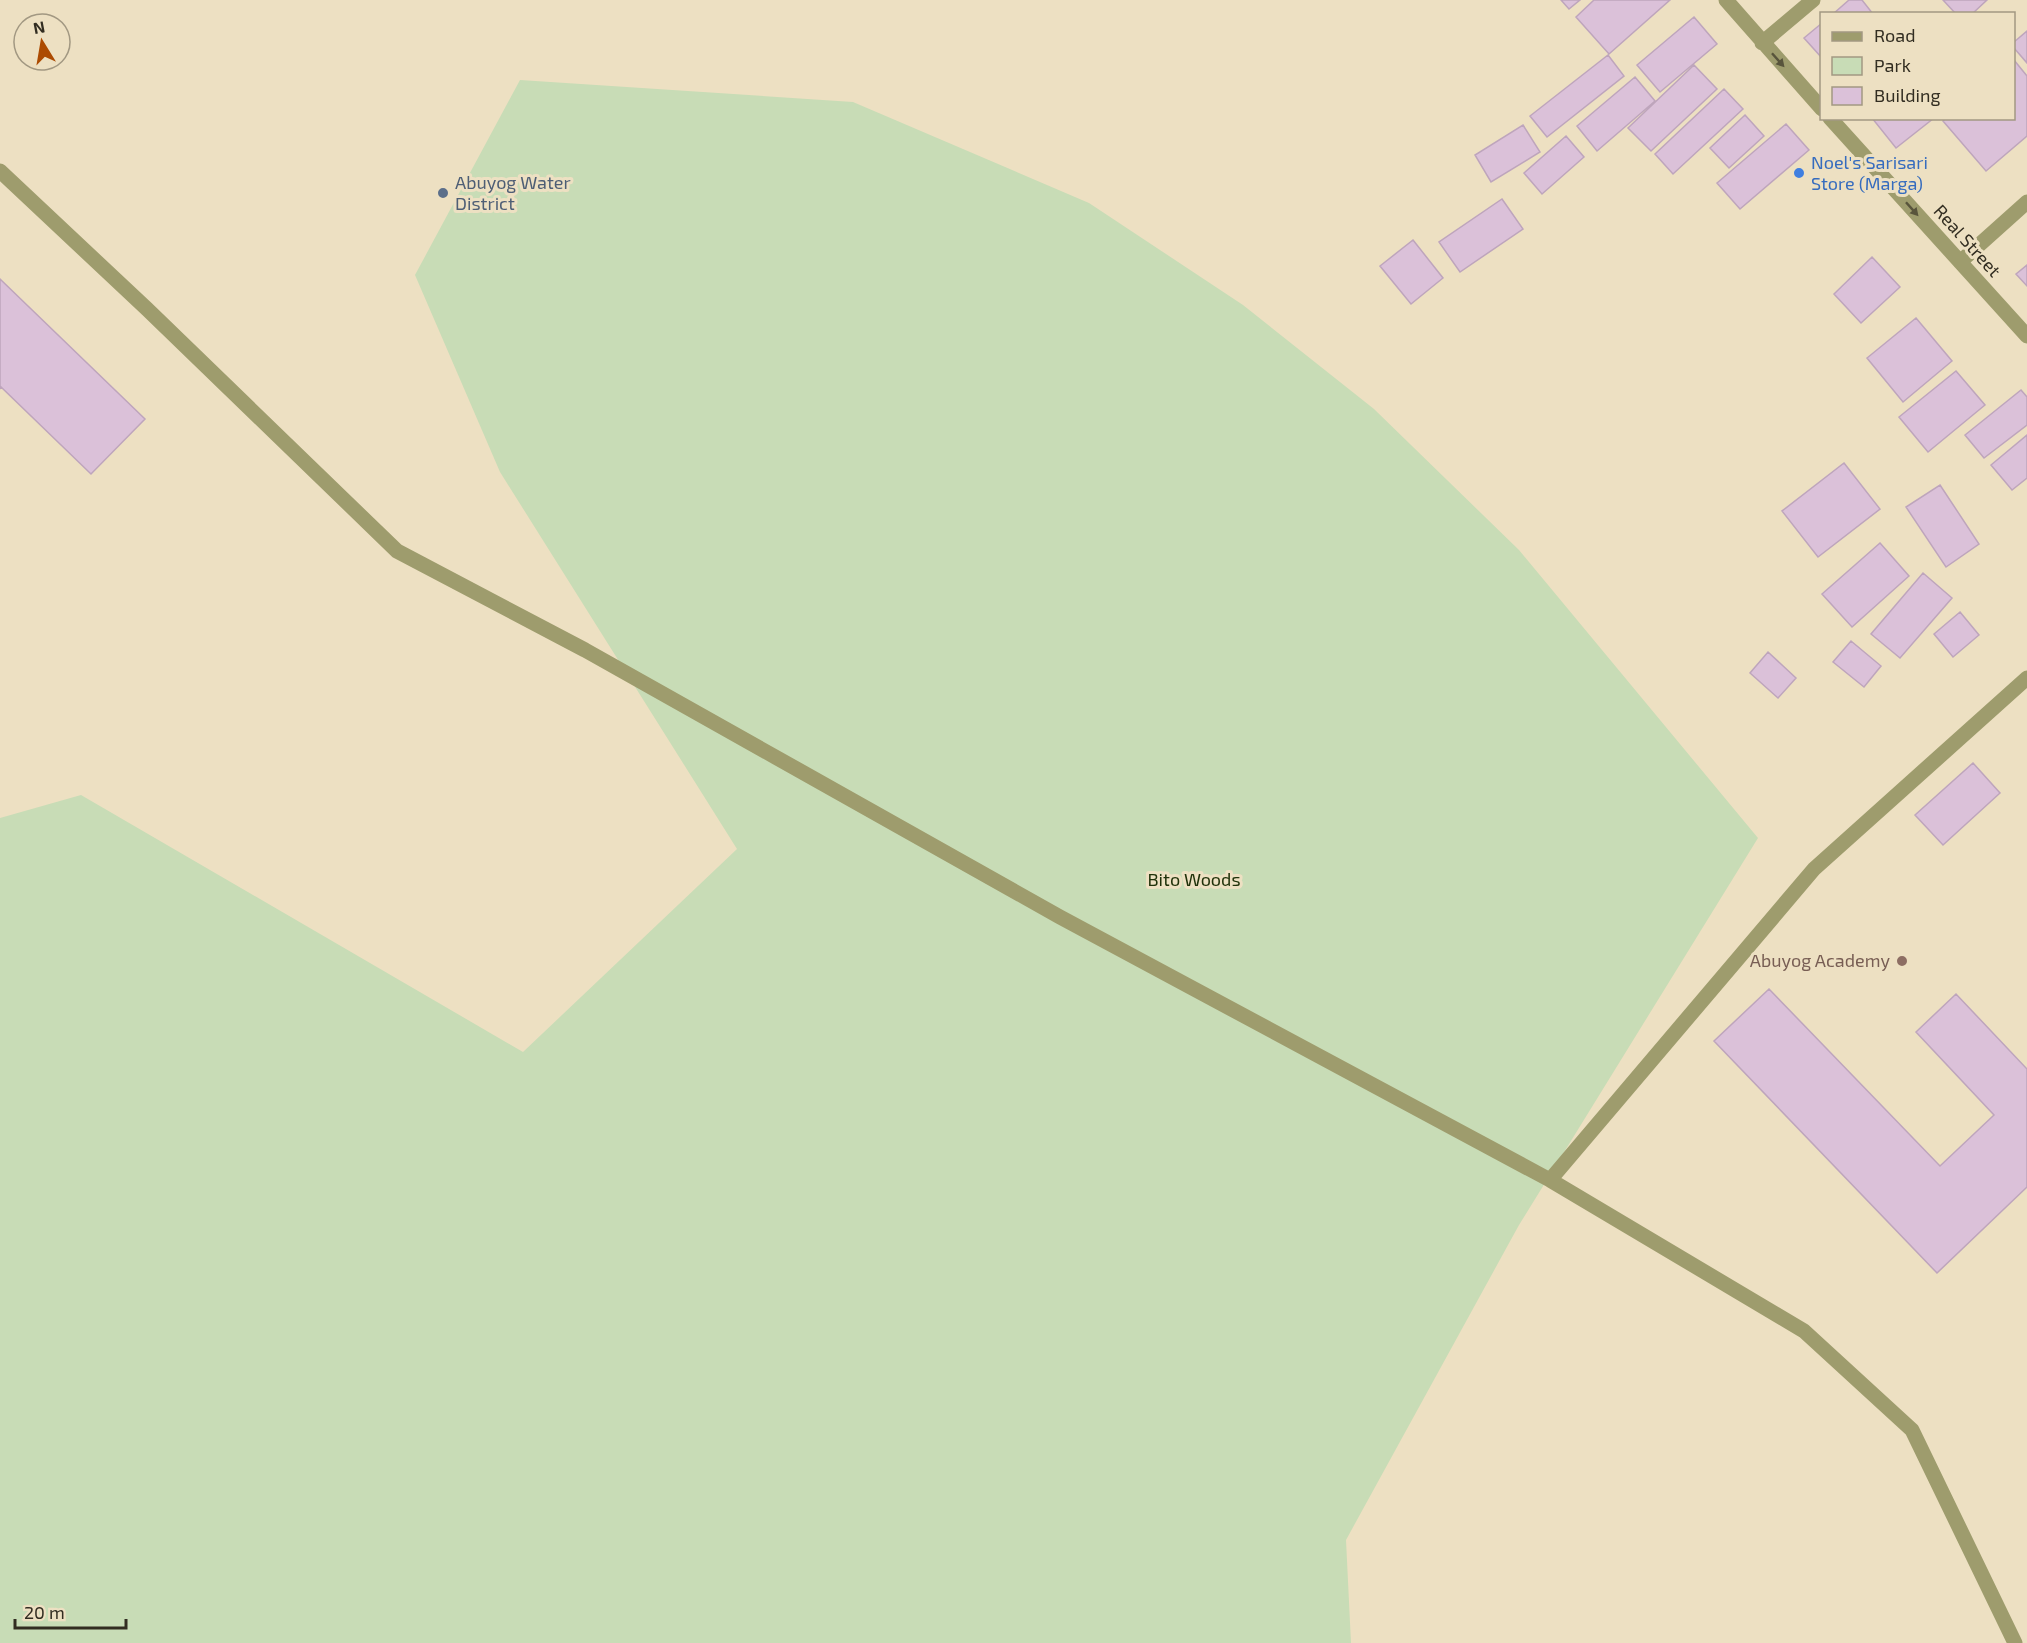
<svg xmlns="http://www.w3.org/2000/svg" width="2027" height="1643" font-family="'Exo 2',sans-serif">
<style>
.green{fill:#c8dcb6}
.building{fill:#dbc1d9;stroke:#bea5bc;stroke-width:1.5}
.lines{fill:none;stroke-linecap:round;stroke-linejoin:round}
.minor{stroke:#9e9c6d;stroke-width:15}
.oneway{fill:#58543c}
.shop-dot{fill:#3f7fe0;stroke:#ede0c2;stroke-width:2}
.service-dot{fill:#5c6f8a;stroke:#ede0c2;stroke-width:2}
.education-dot{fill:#8d6e63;stroke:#ede0c2;stroke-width:2}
.labels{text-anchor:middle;stroke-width:6;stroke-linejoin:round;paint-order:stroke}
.shop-label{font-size:18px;fill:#366cbe;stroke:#ede0c2;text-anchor:start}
.service-label{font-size:18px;fill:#4e5e75;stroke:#ede0c2;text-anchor:start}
.street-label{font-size:18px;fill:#322d21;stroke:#ede0c2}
.park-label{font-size:18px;fill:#20320a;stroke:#ede0c2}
.education-label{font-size:18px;fill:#785e54;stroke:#ede0c2;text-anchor:end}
</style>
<rect width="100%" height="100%" fill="#ede0c2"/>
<path class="green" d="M520 80 853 102 1089 203 1243 305 1374 409 1519 550 1758 838 1519 1225 1346 1540 1351 1643H0V818L81 795 523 1052 737 849 500 472 415 275Z"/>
<path class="building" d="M1561 0H1580L1569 9Z
M1594 0H1670L1609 54 1576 17Z
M1849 0H1862L1873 14H1833Z
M1943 0H1987L1972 14H1956Z
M1694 17 1717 44 1660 92 1637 65Z
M1822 23V58L1804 38Z
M2027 31V63L2014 48V42Z
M1608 55 1624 76 1547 137 1530 116Z
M2014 60 2027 76V136L1986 171 1943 121 1946 118H2014Z
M1694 65 1717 89 1651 151 1628 128Z
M1635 77 1655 101 1597 151 1577 126Z
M1724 89 1743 109 1673 174 1655 154Z
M1745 115 1764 136 1729 168 1710 148Z
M1872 118H1934L1896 148Z
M1786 124 1809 150 1740 209 1717 183Z
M1523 125 1540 152 1491 182 1475 155Z
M1566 136 1584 157 1542 194 1524 173Z
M1502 199 1523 229 1460 272 1439 242Z
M1413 240 1443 278 1411 304 1380 266Z
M1872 257 1900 287 1861 323 1834 294Z
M2027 265V286L2016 274Z
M0 279 145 419 91 474 1 387 0 389Z
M1916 318 1952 361 1903 402 1867 358Z
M1956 371 1985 405 1928 452 1899 417Z
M2021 390 2027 397V425L1984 458 1965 435Z
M2027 435V478L2012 490 1991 465Z
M1844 463 1880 509 1818 557 1782 511Z
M1940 485 1979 544 1946 567 1906 507Z
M1880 543 1909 576 1852 627 1822 594Z
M1923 573 1952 598 1900 658 1871 634Z
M1960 612 1979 635 1953 657 1934 634Z
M1851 641 1881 666 1864 687 1833 662Z
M1768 652 1796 678 1778 698 1750 673Z
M1973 763 2000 793 1943 845 1915 815Z
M1769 989 1940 1166 1994 1115 1916 1032 1956 994 2027 1069V1187L1937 1273 1714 1041Z"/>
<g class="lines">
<path class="minor" d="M1726 0 1822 109
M1762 43 1813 0
M1830 118 2027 336
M0 171 147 309 397 551 585 650 1060 917 1550 1180 1804 1331 1912 1430 2015 1643
M1960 262 2027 202
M1550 1180 1814 869 2027 678"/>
</g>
<defs><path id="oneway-solid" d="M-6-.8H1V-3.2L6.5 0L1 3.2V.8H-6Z" transform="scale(1.5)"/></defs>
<g class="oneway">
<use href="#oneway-solid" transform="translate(1778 60) rotate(48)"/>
<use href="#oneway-solid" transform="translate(1912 209) rotate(48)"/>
</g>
<circle class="shop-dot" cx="1799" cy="173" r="6"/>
<circle class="service-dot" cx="443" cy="193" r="6"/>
<circle class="education-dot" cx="1902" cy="961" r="6"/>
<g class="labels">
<g class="shop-label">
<text x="1811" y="169">Noel's Sarisari<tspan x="1811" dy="21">Store (Marga)</tspan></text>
</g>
<g class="service-label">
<text x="455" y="189">Abuyog Water<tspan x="455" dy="21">District</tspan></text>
</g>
<g class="street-label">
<text transform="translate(1967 241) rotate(48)" y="6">Real Street</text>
</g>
<g class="park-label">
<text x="1194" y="886">Bito Woods</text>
</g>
<g class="education-label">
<text x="1890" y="967">Abuyog Academy</text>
</g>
</g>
<rect x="1820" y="12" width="195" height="108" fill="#ede0c2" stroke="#a29882" stroke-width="1.5"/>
<rect x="1832" y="32" width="30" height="9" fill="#9e9c6d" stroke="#a29882" stroke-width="1.5"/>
<text x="1874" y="42" font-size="18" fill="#322d21">Road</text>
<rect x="1832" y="57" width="30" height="18" fill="#c8dcb6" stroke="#a29882" stroke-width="1.5"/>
<text x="1874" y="72" font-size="18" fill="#322d21">Park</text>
<rect x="1832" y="87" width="30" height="18" fill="#dbc1d9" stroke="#a29882" stroke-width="1.5"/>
<text x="1874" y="102" font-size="18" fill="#322d21">Building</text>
<g transform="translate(42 42) rotate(349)"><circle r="28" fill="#ede0c2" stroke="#a29882" stroke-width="1.5"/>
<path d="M0-4.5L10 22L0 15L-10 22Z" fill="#ac4b02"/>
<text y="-9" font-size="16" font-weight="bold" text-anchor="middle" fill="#322d21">N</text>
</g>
<path d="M15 1619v9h111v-9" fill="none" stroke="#322d21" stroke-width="3"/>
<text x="24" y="1619" font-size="18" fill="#322d21" stroke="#ede0c2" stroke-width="4.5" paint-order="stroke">20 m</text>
</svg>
